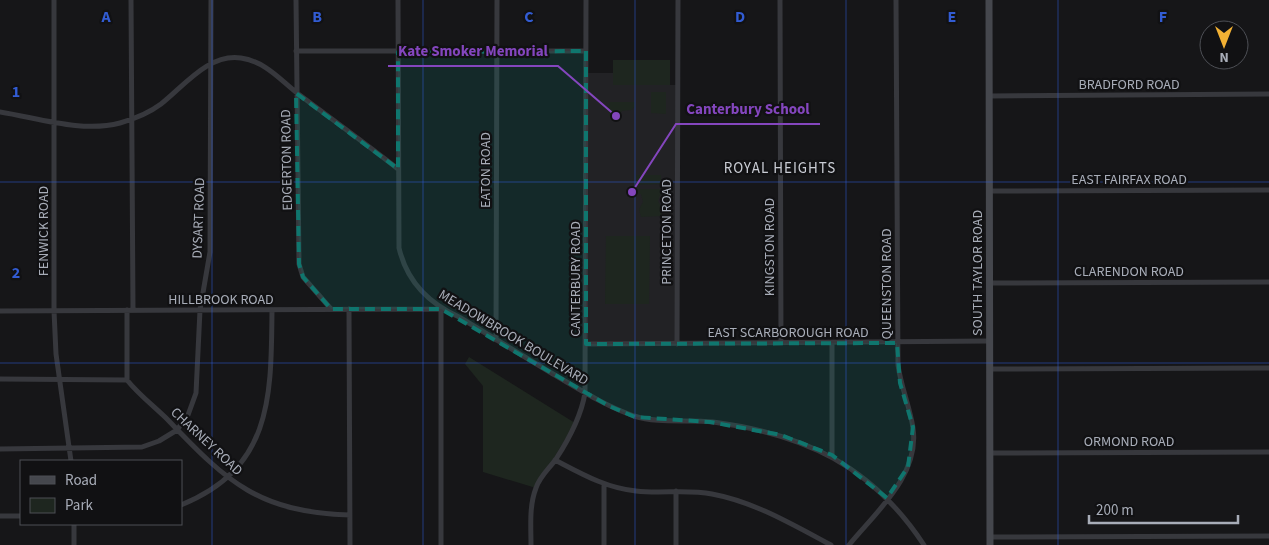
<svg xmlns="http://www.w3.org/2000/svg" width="1269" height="545" font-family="'Source Sans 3',sans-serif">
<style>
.built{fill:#222225}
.green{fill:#1e261f}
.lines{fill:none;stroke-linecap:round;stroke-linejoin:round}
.street{stroke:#37383d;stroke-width:5}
.secondary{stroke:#45474d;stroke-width:7}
.marked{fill:#0f766e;fill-opacity:0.2;stroke:#0f766e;stroke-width:4;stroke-dasharray:10 6;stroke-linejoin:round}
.grid{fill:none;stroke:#325cd3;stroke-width:1;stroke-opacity:0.55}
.labels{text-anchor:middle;stroke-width:4.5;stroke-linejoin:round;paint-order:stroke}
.street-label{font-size:14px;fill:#a8adb8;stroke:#111113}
.neighbourhood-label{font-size:15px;letter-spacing:1px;fill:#c9ccd4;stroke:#111113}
.grid-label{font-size:16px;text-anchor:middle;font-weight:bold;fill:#325cd3;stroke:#111113;stroke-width:4.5;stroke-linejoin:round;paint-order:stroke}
.leader{fill:none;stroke:#8446be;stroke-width:2}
.callout-dot{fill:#8446be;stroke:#111113;stroke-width:2}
.callout-label{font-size:15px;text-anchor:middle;font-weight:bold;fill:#8446be;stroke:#111113;stroke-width:4.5;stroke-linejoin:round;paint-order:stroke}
</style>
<rect width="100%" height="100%" fill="#161618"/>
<path class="built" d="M587 73H613V85H678L677 344H586Z"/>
<path class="green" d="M613 60H670V85H613Z
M651 92H666V114L651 113Z
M609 102H635V107L631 110 622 111 618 116H609Z
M636 175H661V184L636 185Z
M636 189H668V194L660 195 658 201 663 210 661 216 641 217 639 209 643 202 641 194H636Z
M606 236H650L649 304H605Z
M469 357 575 423 536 488 483 472V386L465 364Z"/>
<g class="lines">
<path class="street" d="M54 0V311L56 354 71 461
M131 0 133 310
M296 0 299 264 303 277 331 309
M398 0 399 248C407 282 428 303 459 317 490 336 522 355 553 374 579 389 605 406 634 416 659 424 687 419 713 422 805 434 872 466 924 545
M780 0 781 343
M296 51H586
M989 96 1269 94
M0 112C38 118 82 133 120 123 134 119 149 113 161 104 184 86 209 53 241 58 267 62 281 81 301 96 333 120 366 144 398 169
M989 191 1269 190
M990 283 1269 282
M349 309 350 545
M441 309V545
M127 310V380C139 395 155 407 168 420 228 483 259 512 350 515
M0 311 441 309
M496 340 497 0
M586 344 990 341
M677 344 678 0
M990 369 1269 368
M0 379 127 380
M0 449 142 447 159 441 177 430 188 415 196 393 200 310 210 252 211 0
M990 453 1269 452
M832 455V343
M555 460C582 474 606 488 636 491 661 494 687 489 712 494 755 502 793 525 831 545
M604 485V545
M181 505C273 468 271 395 272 311
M0 516H21
M74 524V545
M990 537 1269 536
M531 545C531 526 529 506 536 488 540 476 549 469 556 459 569 439 581 417 585 393L586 0
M676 545V491
M849 545C876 512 920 475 913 428 910 407 901 387 898 365L896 0"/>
<path class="secondary" d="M989 0 990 545"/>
</g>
<path class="marked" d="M586 51V344L897 343 900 383 913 427 908 467 887 498 832 455 781 435 710 422 635 417 609 406 441 309H331L303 277 299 264 296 93 398 169V52Z"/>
<path class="grid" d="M212 0V545M423 0V545M635 0V545M846 0V545M1058 0V545M0 182H1269M0 363H1269"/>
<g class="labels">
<g class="street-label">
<text x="1129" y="89">BRADFORD ROAD</text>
<text transform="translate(286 160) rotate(-91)" y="5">EDGERTON ROAD</text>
<text transform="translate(485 170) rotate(-90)" y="5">EATON ROAD</text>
<text x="1129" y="184">EAST FAIRFAX ROAD</text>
<text transform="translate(198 218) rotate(-88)" y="5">DYSART ROAD</text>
<text transform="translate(43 231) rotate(-90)" y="5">FENWICK ROAD</text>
<text transform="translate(666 232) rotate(-90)" y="5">PRINCETON ROAD</text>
<text transform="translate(769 247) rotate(-90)" y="5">KINGSTON ROAD</text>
<text x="1129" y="276">CLARENDON ROAD</text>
<text transform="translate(977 273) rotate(-90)" y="5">SOUTH TAYLOR ROAD</text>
<text transform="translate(575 279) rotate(-90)" y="5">CANTERBURY ROAD</text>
<text transform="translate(886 284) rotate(-90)" y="5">QUEENSTON ROAD</text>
<text x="221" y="304">HILLBROOK ROAD</text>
<text x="788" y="337">EAST SCARBOROUGH ROAD</text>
<text transform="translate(514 337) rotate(31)" y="5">MEADOWBROOK BOULEVARD</text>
<text transform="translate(207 441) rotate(43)" y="5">CHARNEY ROAD</text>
<text x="1129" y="446">ORMOND ROAD</text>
</g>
<g class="neighbourhood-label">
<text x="780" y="173">ROYAL HEIGHTS</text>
</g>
</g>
<g class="grid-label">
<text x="106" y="22">A</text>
<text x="317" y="22">B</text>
<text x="529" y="22">C</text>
<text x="740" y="22">D</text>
<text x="952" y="22">E</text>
<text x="1163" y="22">F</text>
<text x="16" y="97">1</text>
<text x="16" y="278">2</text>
</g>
<path class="leader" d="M616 116L558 66H388M632 192L676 124H820"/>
<g class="callout-dot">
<circle cx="616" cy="116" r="5"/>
<circle cx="632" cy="192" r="5"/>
</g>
<g class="callout-label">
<text x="473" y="56">Kate Smoker Memorial</text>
<text x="748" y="114">Canterbury School</text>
</g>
<rect x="20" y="460" width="162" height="65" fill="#111113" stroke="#4d4f55"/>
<rect x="30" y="476" width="25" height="8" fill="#45474d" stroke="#4d4f55"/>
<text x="65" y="485" font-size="15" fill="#a8adb8">Road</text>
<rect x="30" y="498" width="25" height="15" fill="#1e261f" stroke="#4d4f55"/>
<text x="65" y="510" font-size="15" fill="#a8adb8">Park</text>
<g transform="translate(1224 45) rotate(180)"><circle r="24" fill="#111113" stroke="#4d4f55"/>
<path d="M0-4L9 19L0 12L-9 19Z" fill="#f2b134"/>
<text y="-8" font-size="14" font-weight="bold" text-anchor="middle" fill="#a8adb8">N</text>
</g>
<path d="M1089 515v8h149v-8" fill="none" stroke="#a8adb8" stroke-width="2.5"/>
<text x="1096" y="515" font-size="15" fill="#a8adb8" stroke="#111113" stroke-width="4" paint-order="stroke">200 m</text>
</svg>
